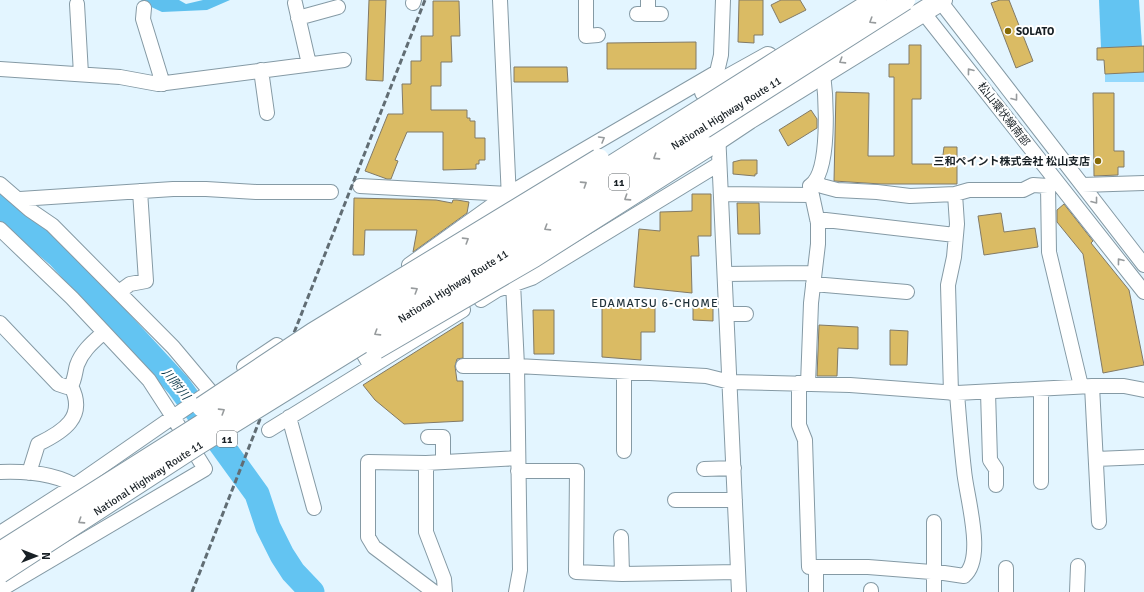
<svg xmlns="http://www.w3.org/2000/svg" width="1144" height="592" font-family="Signika,'Noto Sans JP',sans-serif">
<style>
.green{fill:#94d9fd}
.forest{fill:#5ec0ee}
.water{fill:#63c4f2}
.lines{fill:none;stroke-linecap:round;stroke-linejoin:round}
.river{stroke:#63c4f2;stroke-width:25}
.building{fill:#dabb64;stroke:#817a67}
.minor-casing{stroke:#859aa5;stroke-width:16}
.highway-casing{stroke:#859aa5;stroke-width:22}
.minor{stroke:#fff;stroke-width:14}
.highway{stroke:#fff;stroke-width:20}
.rail{stroke:#616d74;stroke-width:3;stroke-dasharray:6 3;stroke-linecap:butt}
.highway-bridge-casing{stroke:#859aa5;stroke-width:22;stroke-linecap:butt}
.highway-bridge{stroke:#fff;stroke-width:20}
.oneway{stroke:#979b9d}
.poi-dot{fill:#856904;stroke:#fff;stroke-width:1.5}
.labels{text-anchor:middle;stroke-width:4;stroke-linejoin:round;paint-order:stroke}
.shield{fill:#fff;stroke:#5d6366;stroke-width:1}
.shield-label{font-size:10px;font-weight:bold;fill:#182025}
.poi-label{font-size:11px;font-weight:bold;fill:#182025;stroke:#fff;text-anchor:start}
.street-label{font-size:11px;fill:#182025;stroke:#fff}
.neighbourhood-label{font-size:12px;letter-spacing:1px;fill:#1e3039;stroke:#fff}
.water-label{font-size:12px;font-style:italic;fill:#053345;stroke:#fff}
</style>
<rect width="100%" height="100%" fill="#e3f5ff"/>
<path class="green" d="M1144 72V82H1105V74Z"/>
<path class="forest" d="M141 0H179L186 4 203 0H230L207 10 162 12 145 4Z"/>
<path class="water" d="M1099 0H1139L1142 46 1101 48Z"/>
<g class="lines">
<path class="river" d="M0 206 59 256 178 385 257 494 268 527 282 555 293 572 312 592"/>
</g>
<path class="building" d="M369 0H386L383 81 366 80Z
M739 0H763V35H754V43L738 42Z
M781 0H800L806 10 780 23 771 5Z
M1000 0H1009L1033 61 1016 68 991 3Z
M433 1H459L460 36H451L452 62H441V86H431V110H467V118H470V121H475V138H485V160H479V164H476V169L443 170V132H407L395 160 398 161 391 179H387L365 171 388 114H403L402 84H411V61H421V36H433Z
M696 42V69H607V43Z
M909 45H921V99H912V164H938V156L943 155 944 147H957V184H881L834 181 836 92 869 93 868 156H894V77H889V64H909Z
M1144 46V72L1105 74 1104 60H1097V48Z
M514 67H567L568 82H514Z
M1093 93H1114V151H1124V167H1118V175L1094 176Z
M811 110 817 119V128L788 146 779 130Z
M741 160H757V174H755V176L733 174V162Z
M692 194H711V236H698L699 256H691L692 293 634 287 639 229 660 231V212L692 211Z
M354 198 436 200 452 203 453 200H457L469 202 467 213 413 252 417 230H365L364 255H353Z
M737 203H759L760 234H738Z
M1064 204 1093 241 1091 243 1129 290 1144 365 1103 373 1083 254 1057 222V210Z
M1001 213 1004 232 1035 228 1038 247 984 255 978 216Z
M698 301H713V321L693 320V307H698Z
M602 307H655V332H641V360L602 357Z
M533 310H554V354H534Z
M463 322V358L457 359 455 366 457 381H463V421L404 424 375 400 363 385Z
M819 325 858 327V349L838 348 837 376H817Z
M890 330 908 331 907 365H890Z"/>
<g class="lines">
<defs>
<path id="minor" d="M500 0 510 221
M586 0V36L598 35
M648 0V14
M940 1 1144 265
M295 3 309 64
M413 3 414 0
M77 4 81 74
M144 8 143 19 163 84
M923 12 1144 292
M637 14H661
M298 18 338 7
M0 69 120 77 158 84 344 60
M261 70 267 113
M717 93V72L721 55 723 0
M718 132 739 592
M816 182 822 186 837 190 877 192 910 196 955 194
M0 184 30 210 52 225 173 347 210 391
M1082 185 1144 183
M360 186 508 194
M1048 186 1049 252 1081 386
M721 194 811 195
M20 199 173 189H206L256 192H331
M817 219 955 235
M0 229 72 298 149 380 173 417 208 393
M512 262 517 366 520 570 516 592
M409 265 508 194 717 72
M725 274 814 273
M813 284 907 292
M119 292 130 284 146 281 140 191
M481 300 497 290 532 278 719 164
M727 314H746
M0 323 58 384 67 387 71 386C75 379 75 372 77 365 82 351 93 342 103 333
M354 337 371 367
M463 366H517L706 376 730 382 850 385 957 393 1092 386H1124L1144 390
M244 367 277 345
M799 383V425L805 440 809 567H868L944 573 964 576C986 558 966 496 964 470 961 444 959 419 957 393
M808 384 811 303 818 244V223L810 186C831 172 826 96 823 73
M1092 386 1099 522
M988 392 990 460 996 469V485
M951 393 948 285 954 257 957 224 955 194 969 190H1023L1033 185 1048 186 1055 180
M289 417 314 508
M269 430 463 310
M428 437H443V462
M624 451V372
M1096 459 1144 457
M426 463V532L444 579 445 592
M704 469 734 468
M518 471H577L576 572 622 574 738 572
M0 472C27 471 58 473 80 489
M29 473 38 444C63 432 87 417 71 386
M1041 482V389
M675 500H735
M934 522V592
M0 533 75 485 173 417 205 469 0 590
M621 537 622 574
M816 567V592
M434 592 374 547 368 537V462L426 463 518 458
M871 592V590
M1006 592V568
M1077 592 1078 566"/>
<path id="highway" d="M705 92 768 57
M707 147 749 119 942 0"/>
</defs>
<use href="#minor" class="minor-casing"/>
<use href="#highway" class="highway-casing"/>
<use href="#minor" class="minor"/>
<use href="#highway" class="highway"/>
<path class="rail" d="M192 592 425 0"/>
<defs>
<path id="highway-bridge" d="M376 349 534 257 707 147
M202 407 313 333 599 159
M0 552 779 60 876 0
M0 573 197 445 546 229 905 0"/>
</defs>
<use href="#highway-bridge" class="highway-bridge-casing"/>
<use href="#highway-bridge" class="highway-bridge"/>
</g>
<defs><path id="oneway-chevron" d="M-2-3.5L2.5 0L-2 3.5" fill="none" stroke-width="1.6" stroke-linecap="round" stroke-linejoin="round"/></defs>
<g class="oneway">
<use href="#oneway-chevron" transform="translate(872 21) rotate(148)"/>
<use href="#oneway-chevron" transform="translate(842 61) rotate(148)"/>
<use href="#oneway-chevron" transform="translate(970 71) rotate(-128)"/>
<use href="#oneway-chevron" transform="translate(1015 98) rotate(52)"/>
<use href="#oneway-chevron" transform="translate(602 139) rotate(-30)"/>
<use href="#oneway-chevron" transform="translate(656 157) rotate(147)"/>
<use href="#oneway-chevron" transform="translate(584 184) rotate(-33)"/>
<use href="#oneway-chevron" transform="translate(627 198) rotate(147)"/>
<use href="#oneway-chevron" transform="translate(1095 201) rotate(52)"/>
<use href="#oneway-chevron" transform="translate(547 228) rotate(148)"/>
<use href="#oneway-chevron" transform="translate(466 240) rotate(-32)"/>
<use href="#oneway-chevron" transform="translate(1120 261) rotate(-128)"/>
<use href="#oneway-chevron" transform="translate(415 290) rotate(-32)"/>
<use href="#oneway-chevron" transform="translate(377 333) rotate(148)"/>
<use href="#oneway-chevron" transform="translate(222 411) rotate(-32)"/>
<use href="#oneway-chevron" transform="translate(81 521) rotate(147)"/>
</g>
<g class="poi-dot">
<circle cx="1008" cy="31" r="4"/>
<circle cx="1098" cy="161" r="4"/>
</g>
<g class="labels">
<g class="shield">
<rect x="609" y="174" width="20" height="16" rx="3"/>
<rect x="217" y="431" width="20" height="16" rx="3"/>
</g>
<g class="shield-label">
<text x="619" y="186">11</text>
<text x="227" y="443">11</text>
</g>
<g class="poi-label">
<text x="1016" y="35">SOLATO</text>
<text x="1090" y="165" text-anchor="end">三和ペイント株式会社 松山支店</text>
</g>
<g class="street-label">
<text transform="translate(726 113) rotate(-32)" y="4">National Highway Route 11</text>
<text transform="translate(1004 114) rotate(52)" y="4">松山環状線南部</text>
<text transform="translate(453 286) rotate(-32)" y="4">National Highway Route 11</text>
<text transform="translate(148 478) rotate(-33)" y="4">National Highway Route 11</text>
</g>
<g class="neighbourhood-label">
<text x="655" y="307">EDAMATSU 6-CHOME</text>
</g>
<g class="water-label">
<text transform="translate(176 384) rotate(51)" y="4">川附川</text>
</g>
</g>
<g transform="translate(36 556) rotate(90)" stroke="#ffffff" stroke-width="3" paint-order="stroke">
<path d="M0-3L7 15L0 10L-7 15Z" fill="#182025"/>
<text y="-6" font-size="11" font-weight="bold" text-anchor="middle" fill="#182025">N</text>
</g>
</svg>
